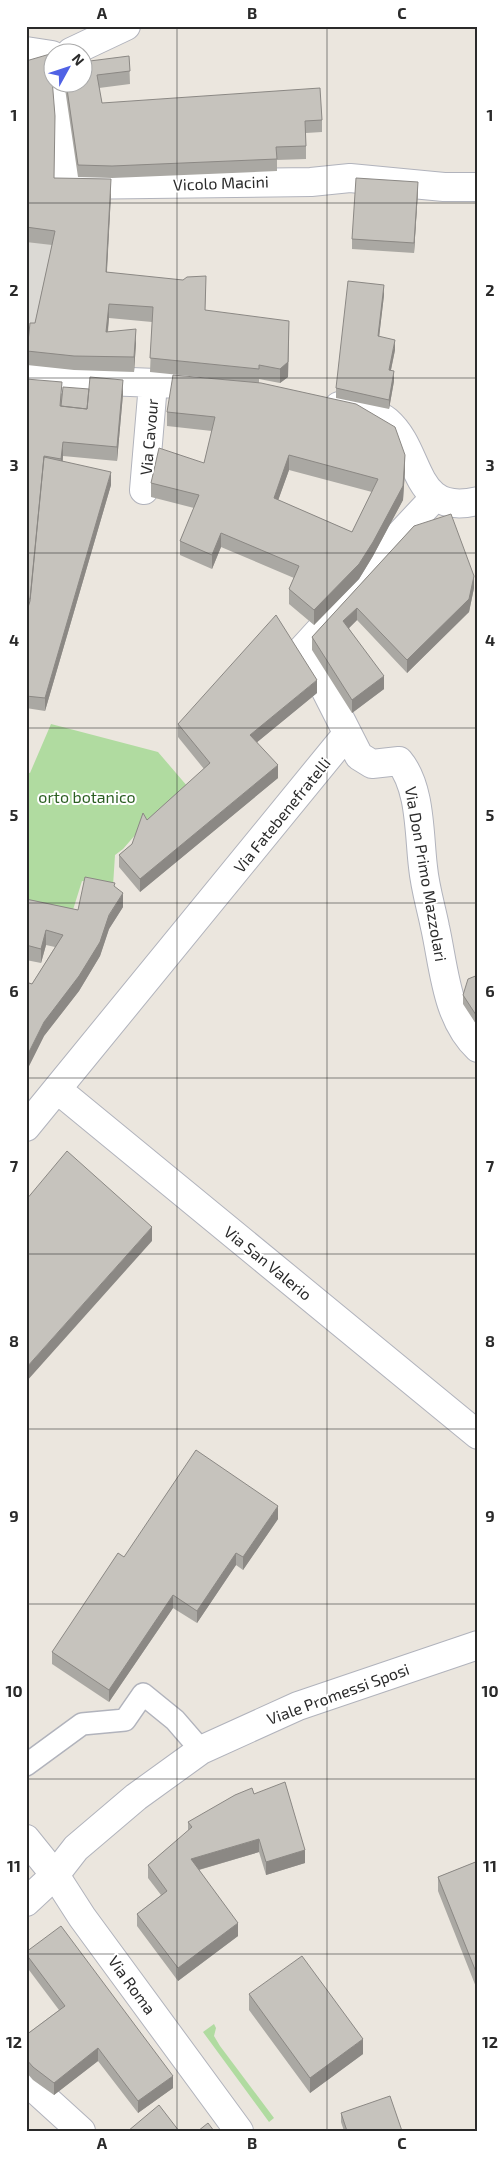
<svg xmlns="http://www.w3.org/2000/svg" width="504" height="2157" font-family="'Exo 2',sans-serif">
<style>
.green{fill:#b0dba0}
.plaza{fill:#dbd9d4}
.lines{fill:none;stroke-linecap:round;stroke-linejoin:round}
.service-casing{stroke:#b1b3bc;stroke-width:24}
.minor-casing{stroke:#b1b3bc;stroke-width:30}
.secondary-casing{stroke:#b1b3bc;stroke-width:30}
.service{stroke:#fff;stroke-width:21}
.minor{stroke:#fff;stroke-width:28}
.secondary{stroke:#fff;stroke-width:28}
.wall{fill:#aaa8a3;fill-rule:evenodd}
.shaded-wall{fill:#8b8884}
.building{fill:#c6c3bd;stroke:#8b8884;fill-rule:evenodd}
.grid{fill:none;stroke:#2a2a2a;stroke-width:1;stroke-opacity:0.55}
.labels{text-anchor:middle;stroke-width:4;stroke-linejoin:round;paint-order:stroke}
.street-label{font-size:16px;fill:#2a2a2a;stroke:#fff}
.park-label{font-size:16px;fill:#2b5f22;stroke:#fff}
.neatline{fill:none;stroke:#2a2a2a;stroke-width:2}
.grid-label{font-size:16px;text-anchor:middle;font-weight:bold;fill:#2a2a2a}
</style>
<rect width="100%" height="100%" fill="#ebe6de"/>
<path class="green" d="M51 724 158 752 188 787 143 826 123 849 115 855 113 886 82 881 72 913 26 905V772L30 773Z
M214 2024 216 2028 214 2036 220 2046 274 2118 269 2122 203 2032Z"/>
<path class="plaza" d="M26 241 55 245 26 393Z"/>
<g class="lines">
<defs>
<path id="service" d="M26 1765 82 1724 125 1720 143 1694 175 1720 201 1750"/>
<path id="minor" d="M26 51 52 55
M71 52 126 26
M58 82 66 185 311 182 350 178 444 187H478
M27 378 208 385
M339 406C353 410 375 411 387 421 423 452 411 517 478 501
M144 490 153 384
M435 497 390 545 364 582 301 651 324 687 359 756 372 764 399 761C421 787 419 835 423 867 425 888 431 907 435 927 444 967 446 1018 478 1048
M58 1090 478 1435
M26 1127 347 734
M26 1839 55 1875 82 1917 239 2131
M26 2081 81 2131"/>
<path id="secondary" d="M26 1902 55 1875 76 1848 136 1797 201 1750 298 1706 478 1645"/>
</defs>
<use href="#service" class="service-casing"/>
<use href="#minor" class="minor-casing"/>
<use href="#secondary" class="secondary-casing"/>
<use href="#service" class="service"/>
<use href="#minor" class="minor"/>
<use href="#secondary" class="secondary"/>
</g>
<path class="wall" d="M129 56 130 84 99 88 102 103 322 120V132L306 133V159L277 160V171L112 178 78 177 64 82H82Z
M26 61 54 178 111 194 107 272 206 290 205 310 289 336 288 377 280 383 259 379V383L405 470 403 500 373 556 359 579 314 625 289 604V589L294 578 221 547 212 569 180 555V541L194 508 151 497V483L204 463 212 431 167 426V412L209 378 150 372 152 322 109 318 108 332 136 343 134 372 74 370 27 365V351L35 323 52 245 26 242ZM289 470 372 492 352 532 278 500Z
M418 191 414 253 352 249V239Z
M384 295 379 337 395 350 391 370 394 381 389 409 336 398V388Z
M26 379 62 394H123L117 461 63 456V461L111 485 45 711 26 708Z
M414 526 474 588 469 612 407 673 357 620 349 628 384 689 352 713 312 650V637Z
M317 693 257 742 278 778 140 892 119 867V855L132 844 147 820 204 769 178 737V724Z
M115 887 123 907 109 929 100 956 79 991 44 1036 26 1072V982L32 984 55 947 46 945 41 963 26 960V899L78 910Z
M478 975V1027L463 1004V995Z
M278 1519 243 1570 236 1565 197 1623 173 1608 109 1702 52 1664V1652L124 1557Z
M254 1794 305 1863 266 1875 259 1852 199 1870 238 1936 178 1981 137 1926V1914L161 1895 148 1878V1865L188 1831V1822Z
M478 1861V1992L438 1891V1877Z
M26 1952 173 2088 138 2113 98 2061 54 2095 33 2080 26 2072V2035L59 2010 26 1966Z
M249 1994 363 2054 310 2093 249 2010Z
M341 2113 402 2131H344L341 2122Z"/>
<path class="shaded-wall" d="M111 179V194L106 286V272Z
M418 182V191L414 253V243Z
M384 285V295L378 346V336Z
M109 304V318L106 346V332Z
M289 321 288 377 280 383V369Z
M136 329V343L134 372V357Z
M395 340V350L389 379V370Z
M394 371V381L389 409V400Z
M123 380V394L117 461V447Z
M63 442V456L61 473V459Z
M289 455V470L274 512V498Z
M405 455V470L403 500 373 556 359 579 314 625V610Z
M111 472V485L45 711V698Z
M221 533V547L212 569V555Z
M474 576V588L469 612 407 673V660Z
M357 608V620L343 634V621Z
M384 676V689L352 713V700Z
M317 680V693L250 748V735Z
M278 765V778L140 892V879Z
M123 893V907L109 929 100 956 79 991 44 1036 26 1072V1058L44 1022Z
M46 930V945L41 963V949Z
M152 1227V1241L26 1382V1368Z
M278 1506V1519L243 1570V1557Z
M236 1553V1565L197 1623V1611Z
M173 1595V1608L109 1702V1690Z
M27 1669V1679H26V1670Z
M259 1839V1852L191 1872V1859Z
M305 1850V1863L266 1875V1862Z
M238 1923V1936L178 1981V1968Z
M363 2039V2054L310 2093V2078Z
M98 2048V2061L54 2095V2083Z
M173 2076V2088L138 2113V2101Z"/>
<path class="building" d="M50 54 55 116 54 178 111 179 106 272 183 280 187 277 206 276 205 310 289 321 288 362 280 369 259 365V369L150 358 153 307 109 304 106 332 136 329 134 357 74 356 27 351 30 323H35L55 231 26 227V61Z
M129 56 130 71 97 75 102 103 320 88 322 120 305 121 306 146 276 147 277 159 112 166 78 165 66 82H82V62Z
M356 178 418 182 414 243 352 239Z
M348 281 384 285 378 336 395 340 389 370 394 371 389 400 336 388Z
M173 375 261 383 356 404 395 427 405 455 403 486 373 542 359 564 314 610 289 589 299 566 221 533 212 555 180 541 199 495 151 483 159 448 204 463 215 417 167 412ZM289 455 378 479 352 532 274 498Z
M90 377 123 380 117 447 63 442 61 459 44 456 30 599H26V379L62 382 60 406 87 409Z
M63 387 89 389 87 409 61 406Z
M44 457 111 472 45 698 26 696V614L30 601Z
M451 514 474 576 469 599 407 660 357 608 343 621 384 676 352 700 312 637 414 526Z
M276 615 317 680 250 735 278 765 140 879 119 855 132 844 143 813 147 820 210 763 178 724Z
M85 877 115 883 114 886 123 893 109 915 100 942 79 976 44 1022 26 1058V982L32 984 63 935 46 930 41 949 26 945V899L78 910Z
M478 975V1018L463 995 468 979Z
M67 1151 152 1227 26 1368V1200Z
M196 1450 278 1506 243 1557 236 1553 197 1611 173 1595 109 1690 52 1652 118 1553 124 1557Z
M285 1782 305 1850 266 1862 259 1839 191 1859 238 1923 178 1968 137 1914 167 1891 148 1865 192 1827 188 1822 235 1795 252 1788 254 1794Z
M478 1861V1977L438 1877Z
M61 1926 173 2076 138 2101 98 2048 54 2083 33 2067 26 2059V2035L65 2006 26 1954V1952Z
M302 1956 363 2039 310 2078 249 1994Z
M390 2096 402 2131H347L341 2113Z
M159 2105 179 2131H128Z
M208 2123 214 2131H198Z"/>
<path class="grid" d="M177 26V2131M327 26V2131M26 203H478M26 378H478M26 553H478M26 728H478M26 903H478M26 1078H478M26 1254H478M26 1429H478M26 1604H478M26 1779H478M26 1954H478"/>
<g class="labels">
<g class="street-label">
<text transform="translate(221 183) rotate(-2)" y="6">Vicolo Macini</text>
<text transform="translate(149 437) rotate(-85)" y="6">Via Cavour</text>
<text transform="translate(282 815) rotate(-51)" y="6">Via Fatebenefratelli</text>
<text transform="translate(426 874) rotate(80)" y="6">Via Don Primo Mazzolari</text>
<text transform="translate(268 1263) rotate(39)" y="6">Via San Valerio</text>
<text transform="translate(338 1694) rotate(-20)" y="6">Viale Promessi Sposi</text>
<text transform="translate(132 1985) rotate(54)" y="6">Via Roma</text>
</g>
<g class="park-label">
<text x="87" y="803">orto botanico</text>
</g>
</g>
<rect width="504" height="2157" fill="none" stroke="#ffffff" stroke-width="55"/>
<g transform="translate(68 68) rotate(50)"><circle r="24" fill="#ffffff" stroke="#aaaaaa"/>
<path d="M0-4L9 19L0 12L-9 19Z" fill="#5062e5"/>
<text y="-8" font-size="14" font-weight="bold" text-anchor="middle" fill="#2a2a2a">N</text>
</g>
<rect x="28" y="28" width="448" height="2102" class="neatline"/>
<g class="grid-label">
<text x="102" y="19">A</text>
<text x="252" y="19">B</text>
<text x="402" y="19">C</text>
<text x="14" y="121">1</text>
<text x="490" y="121">1</text>
<text x="14" y="296">2</text>
<text x="490" y="296">2</text>
<text x="14" y="471">3</text>
<text x="490" y="471">3</text>
<text x="14" y="646">4</text>
<text x="490" y="646">4</text>
<text x="14" y="821">5</text>
<text x="490" y="821">5</text>
<text x="14" y="997">6</text>
<text x="490" y="997">6</text>
<text x="14" y="1172">7</text>
<text x="490" y="1172">7</text>
<text x="14" y="1347">8</text>
<text x="490" y="1347">8</text>
<text x="14" y="1522">9</text>
<text x="490" y="1522">9</text>
<text x="14" y="1697">10</text>
<text x="490" y="1697">10</text>
<text x="14" y="1872">11</text>
<text x="490" y="1872">11</text>
<text x="14" y="2048">12</text>
<text x="490" y="2048">12</text>
<text x="102" y="2149">A</text>
<text x="252" y="2149">B</text>
<text x="402" y="2149">C</text>
</g>
</svg>
